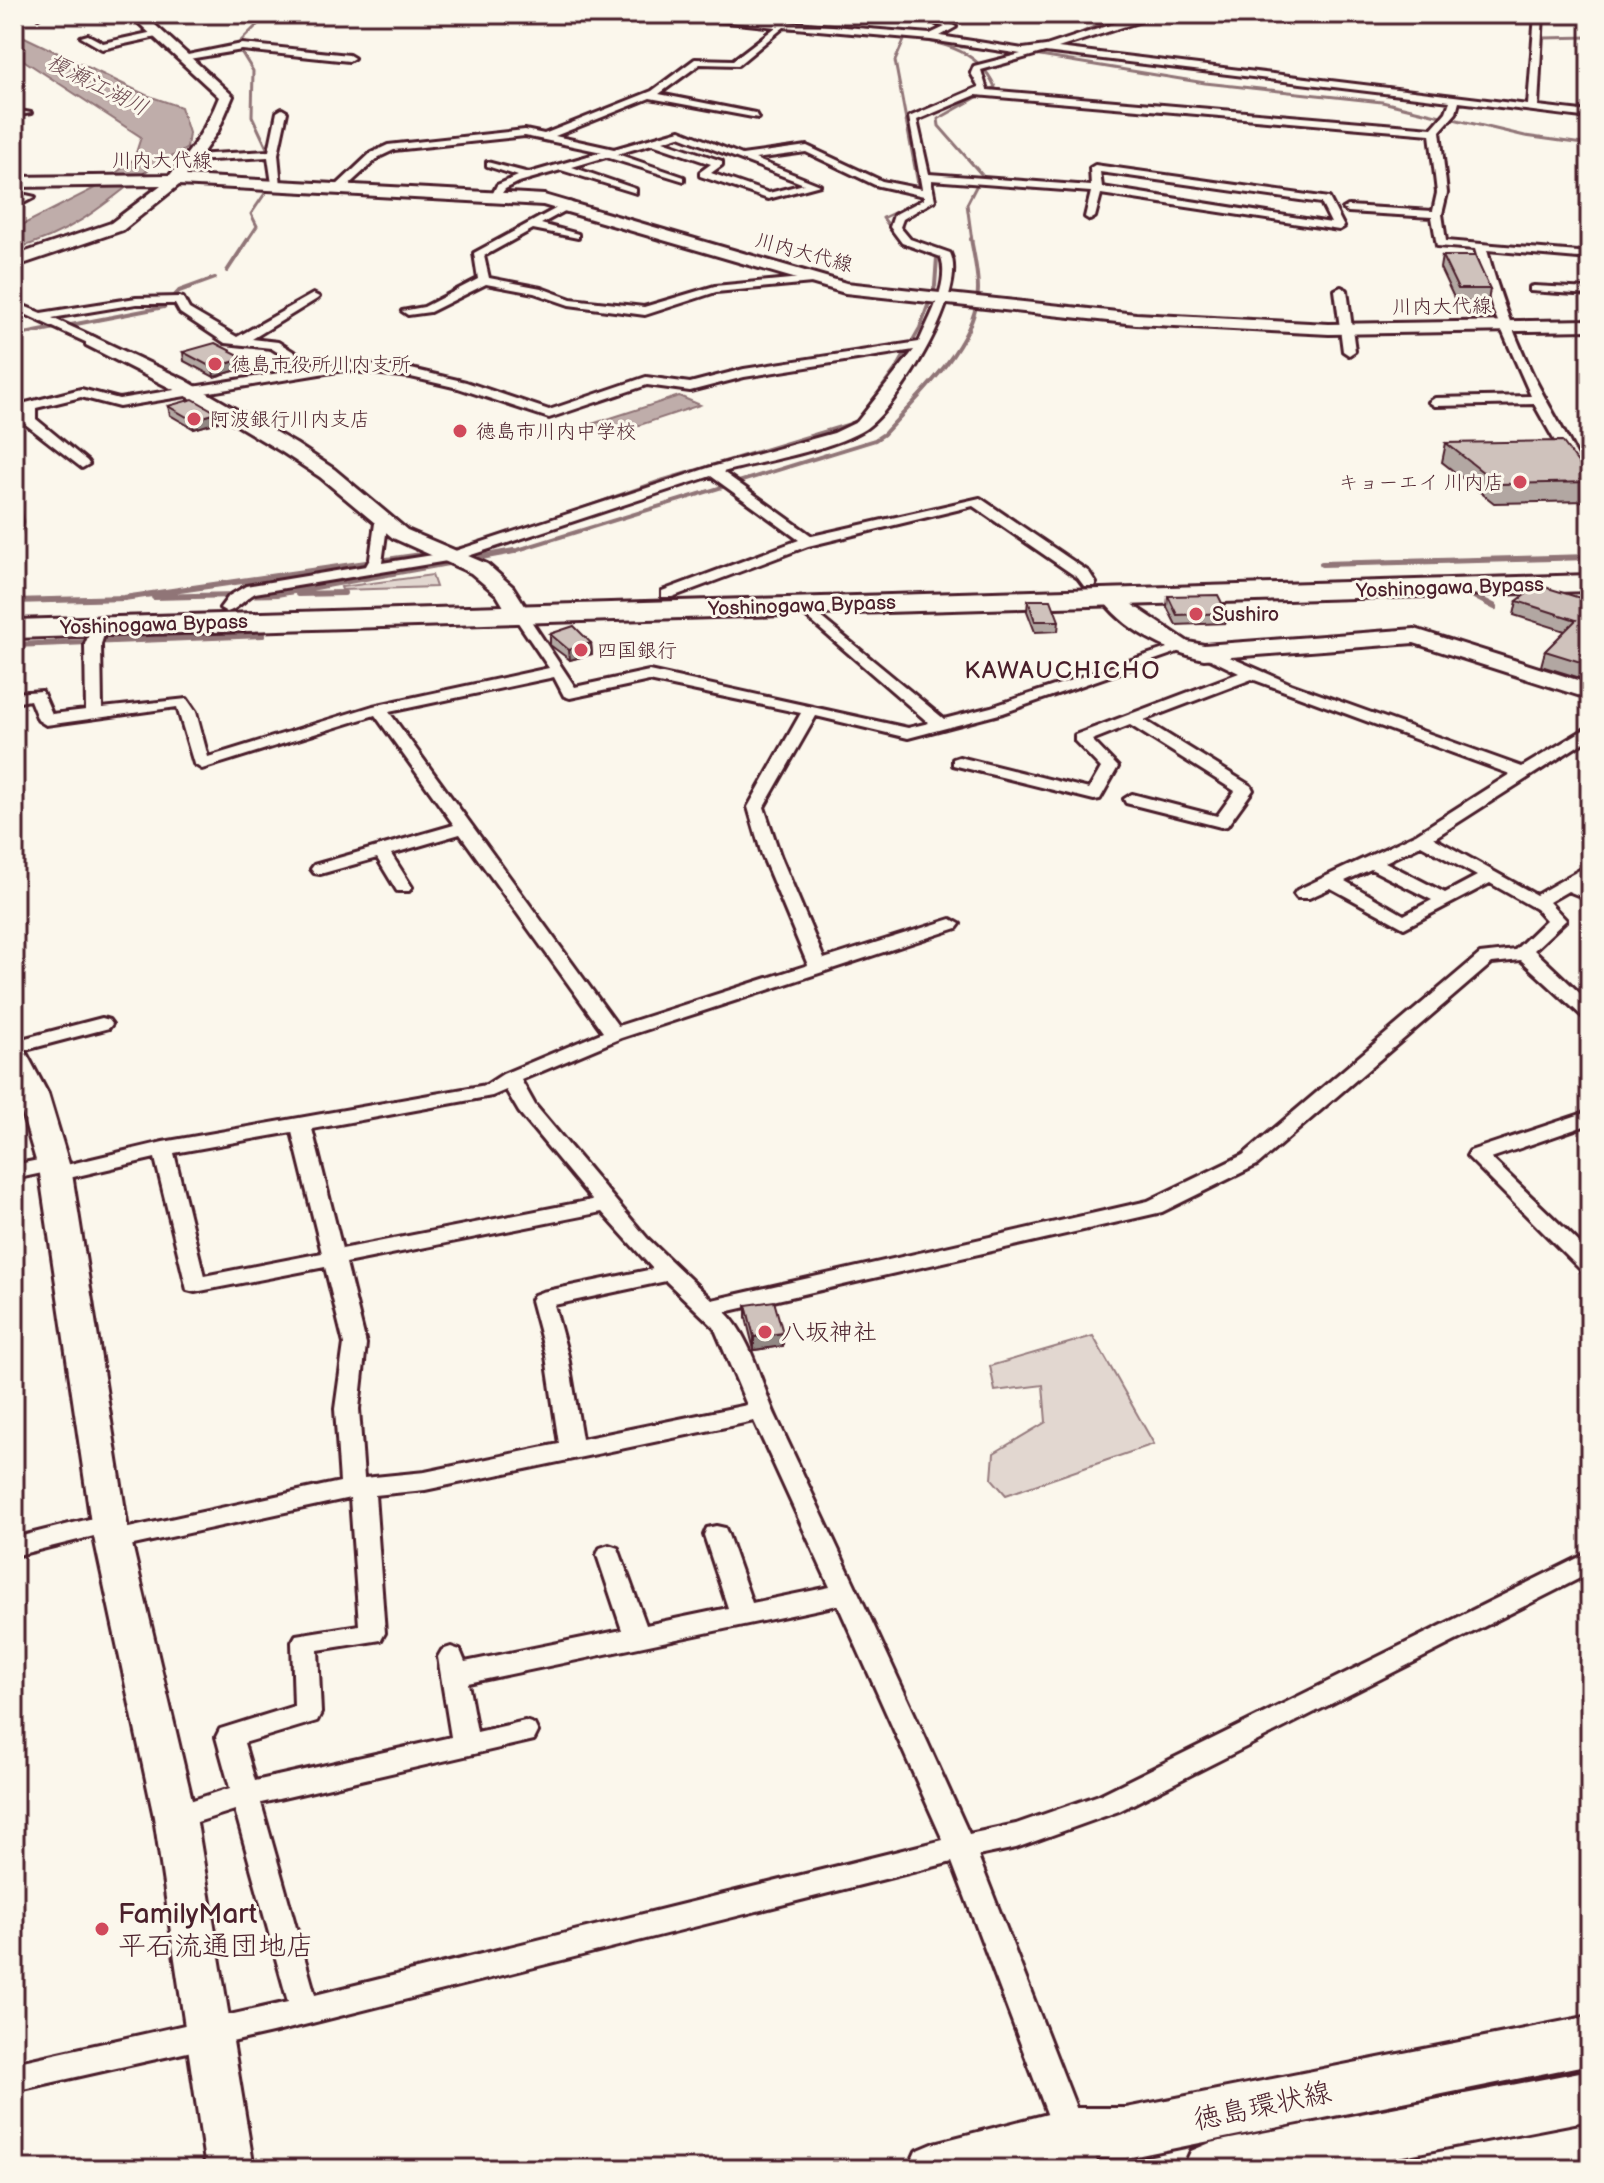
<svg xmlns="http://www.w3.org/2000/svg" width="1604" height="2183" font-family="'Balsamiq Sans','Klee One',sans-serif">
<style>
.green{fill:#e2d7d0;stroke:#967b7e;stroke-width:2}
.water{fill:#bfadaa;stroke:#907477;stroke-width:2}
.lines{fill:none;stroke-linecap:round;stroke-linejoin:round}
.stream-far2{stroke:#907477;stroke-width:3}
.stream-far1{stroke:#907477;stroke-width:4}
.stream{stroke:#907477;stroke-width:6}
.street-casing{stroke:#4a1f2b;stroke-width:6}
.secondary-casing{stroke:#4a1f2b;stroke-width:6}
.primary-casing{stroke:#4a1f2b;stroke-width:6}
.highway-casing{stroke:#4a1f2b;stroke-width:6}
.street{fill:#fbf7ec;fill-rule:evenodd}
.secondary{fill:#fbf7ec;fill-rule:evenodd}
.primary{fill:#fbf7ec;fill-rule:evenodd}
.highway{fill:#fbf7ec;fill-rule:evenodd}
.wall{fill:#b2a7a2;stroke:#4a1f2b;stroke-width:2}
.shaded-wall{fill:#918884;stroke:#4a1f2b;stroke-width:2}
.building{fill:#cfc2bc;stroke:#4a1f2b;stroke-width:2}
.poi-dot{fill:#d1495b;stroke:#fbf7ec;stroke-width:3}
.labels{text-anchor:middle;stroke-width:6;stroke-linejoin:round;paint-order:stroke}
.far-street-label{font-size:20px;fill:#4a1f2b;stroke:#fbf7ec}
.far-poi-label{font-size:20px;fill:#4a1f2b;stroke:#fbf7ec;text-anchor:start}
.far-water-label{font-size:22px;font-style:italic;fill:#6d4a51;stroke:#fbf7ec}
.far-quarter-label{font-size:24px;letter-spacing:2px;fill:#4a1f2b;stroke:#fbf7ec}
.poi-label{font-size:24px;fill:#4a1f2b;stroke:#fbf7ec;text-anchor:start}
.near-poi-label{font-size:28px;fill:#4a1f2b;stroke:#fbf7ec;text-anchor:start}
.near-street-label{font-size:28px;fill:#4a1f2b;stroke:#fbf7ec}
</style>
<rect width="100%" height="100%" fill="#fbf7ec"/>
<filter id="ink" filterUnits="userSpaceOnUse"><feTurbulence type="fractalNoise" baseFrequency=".0125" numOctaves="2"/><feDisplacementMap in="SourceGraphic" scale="16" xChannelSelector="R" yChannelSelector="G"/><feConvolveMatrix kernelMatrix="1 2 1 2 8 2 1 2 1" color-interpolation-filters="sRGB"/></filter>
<g filter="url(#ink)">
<path class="green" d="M432 575 436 587 342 590 341 587Z
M1093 1336 1154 1444 1006 1495 992 1479 994 1453 1046 1422 1043 1385 995 1391 990 1366Z"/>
<path class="water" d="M14 32 146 95 181 107 189 133 187 148C175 157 160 160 149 169 106 204 70 235 14 249V229L99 186 134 159 141 137 14 54Z
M679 396 700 405 613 434 592 424Z"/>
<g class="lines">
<path class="stream-far2" d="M754 14 773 28 827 31
M891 36C932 41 977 45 995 87L938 119 939 126 982 175 967 204 972 241
M1074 36 1100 24 1104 14
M1544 38 1590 37
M961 47 1000 50
M1028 54 1205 83 1382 102 1525 136 1590 145
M740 55 773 28
M590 116 642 95
M267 148 252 116 253 71 237 45 258 24 276 14
M247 241 257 226 251 214 270 186
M901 241 883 218 921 200 895 61 905 38"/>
<path class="stream-far1" d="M227 271 248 239
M14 336 164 307 179 291 215 278
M573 512 661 481 857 422 899 365 920 328 935 286 937 257 899 239
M447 551 478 544
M508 553 875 440 884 434C918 396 978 343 978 289 978 273 974 255 971 239"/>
<path class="stream" d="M1322 564 1590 557
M277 594 514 551
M298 594 344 593
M1474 596 1495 607
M154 597 278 594
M124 598 435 553
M14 601 126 598
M14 645 263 635"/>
<defs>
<path id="street" d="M28 14H42L38 17Z
M651 14H686L930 34 945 27 936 24V20L951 14H963L947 22 956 27 940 36 1023 49 1046 46 1143 14H1230L1144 20 1058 48 1528 105 1535 14H1543L1538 106 1590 112V118L1459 102 1456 113 1440 131 1447 193 1442 214 1446 241 1590 253V259L1487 250C1498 292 1513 332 1531 371 1543 399 1590 469 1590 495L1583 491 1534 404 1435 406 1429 402 1435 398 1531 396 1493 310 1475 249 1437 246 1432 217 1348 212 1343 209 1348 206 1433 211 1437 193 1430 134 976 95 917 120 929 174 1091 186 1090 168 1095 165 1329 198 1344 227 1339 230 1101 194 1095 217 1090 220 1085 217 1091 192 931 180 935 200 903 219 900 227 910 239 950 253C969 291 898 407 865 429 832 450 763 461 723 472L812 536 980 498 1089 572 1096 583 1094 586H1084L1078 578 973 506 808 546 672 597H662V591L799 540 711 476 459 559 255 593C246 598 236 610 227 612L220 608 229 596 246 586 366 566 370 559 376 516 388 519 382 563 452 552 708 468 834 433 857 422 914 350 744 377 690 391 647 385 549 418 458 388 411 377 344 370 119 407 81 397 36 408V419L87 461 89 464 82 468 24 423 23 412 14 414V406L81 389 119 399 304 369 271 348 225 343 180 313 175 304H136L52 318 96 338V344L92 345 14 309V302L41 313 136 298 179 297 183 298 189 309 237 337 313 294 319 297 317 299 252 339 278 342 318 367 344 362 411 369 466 382 549 410 646 377 690 383 744 369 919 342C929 318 950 284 941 257L902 243 890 227 894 215 924 199V196L875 185 806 152 755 159 820 185 768 199 700 176V172L711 164 652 144 617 154 684 177V181L606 157 572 167 636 189V193L561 170 519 182 505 189 499 197H491L497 185 518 176 487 166V162L529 173 602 152 525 136 394 150 379 157 344 189 335 187 371 153 388 145 525 130 544 134 652 91 695 59 733 60 776 27ZM784 27 931 40 1021 54 974 66 971 73 979 87 909 117 922 189 882 181 807 146 742 155 680 130 614 149 555 136 650 98 758 118 755 113 659 94 700 64 738 65ZM1045 52 1450 101 1446 112 1432 128 987 90 981 70ZM679 136 804 184 769 193 711 173 722 165V161L663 141ZM1100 172 1321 203 1331 223 1102 187Z
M158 31 161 36 102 49 81 37 88 35 103 43Z
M242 44 349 55 354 58 349 61 242 50 183 60 178 57Z
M282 109 287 112 278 154 281 186 272 184 268 157 191 161 186 158 191 155 269 151 277 112Z
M14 110 31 113 14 116Z
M26 195 35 197 14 208V201Z
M568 202 572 203V207L541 224 578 234V238L533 229 484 256 489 278 541 288 571 299 644 307 715 286 812 277 818 280 812 283 716 292 645 315 569 305 534 293 486 284 430 312 408 315 402 311 424 307 478 279 474 253Z
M1534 286 1590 289V295L1530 291V287Z
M1341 287 1347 290 1355 351 1349 355 1343 351 1335 290Z
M801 601 944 719 991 707 1176 645 1181 643 1189 648 1003 713 908 738 816 716 764 807 780 855 824 959 951 919 960 924 957 928 621 1038 521 1080 535 1105 647 1238 712 1300 1148 1201 1243 1155 1480 954 1515 950 1546 920 1536 909 1490 883 1404 928 1331 888 1309 898H1297L1294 894 1297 890 1416 834 1510 774 1252 679 1144 720 1251 786 1253 790 1227 826 1221 827 1126 803 1124 799 1132 794 1217 816 1235 791 1130 725 1092 740 1118 767 1100 799 1094 800 953 765V759L959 757 1089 789 1101 768 1075 741V735L1239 673 1204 656 1201 653 1209 648 1291 684 1522 767 1590 726V738L1434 838 1536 895 1590 864V877L1580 883 1590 888V900L1568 891 1549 902 1566 920 1534 950 1590 1003V1019L1583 1017 1521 960 1492 963 1257 1165 1162 1212 725 1312C753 1339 761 1387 778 1421 843 1559 906 1694 969 1834L1016 1824 1099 1795 1590 1552V1573L1119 1811 1016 1848 978 1856 1100 2169H1068L952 1862 272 2033 14 2091V2063L288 2002 235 1810 175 1829 165 1825 161 1817 165 1809 230 1788 216 1737 220 1729 294 1706 292 1642 296 1635 359 1625 350 1498 115 1549 106 1547 103 1540 106 1533 115 1531 340 1482 335 1409 344 1344 325 1267 195 1292 187 1290 155 1158 56 1181 49 1179 47 1172 14 1179V1165L53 1157 60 1159 62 1166 163 1142 486 1085 503 1074 603 1032 460 834 391 854 412 887 409 891H397L377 858 320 874 314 873 311 869 314 865 454 825 375 715 202 769 194 764 177 707 46 725 38 720 30 700 14 703V693L42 691 52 714 86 710 85 644 94 623H104L107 626 101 644 102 708 187 699 196 712 208 757 373 706 549 668 511 612 518 608 523 609 575 687 649 671 908 728 929 723 796 608V602ZM554 677 564 696 570 698 649 681 801 713 748 807 762 855 808 965 618 1026 389 712ZM1421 845 1477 876 1445 893 1385 862ZM1371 869 1432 900 1404 915 1345 881ZM506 1090 519 1112 592 1200 342 1249 312 1129 492 1096ZM292 1132 322 1253 204 1276 174 1153ZM602 1212 653 1269 542 1292 534 1295 531 1300 546 1356 559 1444 425 1472 364 1478 359 1409 366 1344 346 1263ZM666 1281 714 1327 747 1405 582 1439 568 1356 554 1305ZM754 1421 830 1587 752 1603 728 1535 725 1528 716 1526 707 1528 704 1535 728 1608 646 1625 618 1548 609 1545 600 1548 597 1555 622 1630 465 1662 460 1650 451 1647 442 1650 438 1657 451 1737 255 1781 244 1743 317 1721 321 1713 318 1650 381 1640 385 1633 375 1495 425 1490ZM838 1605 943 1840 315 1995 261 1803 534 1740 538 1732 534 1724 525 1721 477 1732 468 1683Z
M102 1018 109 1020 112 1024 109 1028 14 1053V1041Z
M1590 1111V1124L1491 1158 1590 1253V1273L1582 1271 1467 1156 1470 1151Z
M109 1514 118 1516 121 1523 118 1530 14 1556V1538Z"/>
<path id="secondary" d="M129 14H143L233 96 218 131 186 176 544 195 846 283 1136 314 1329 324 1590 320V330L1329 334 1136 324 845 293 543 205 179 185 123 230 14 267V256L111 223 161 185 14 187V177L170 175C191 151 207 127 219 97Z
M92 336 185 380 296 444 334 469 407 530 487 564 513 587 529 612 526 617H510L497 595 471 573 393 538 320 477 282 452 200 403 86 345V337Z
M1111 589 1119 591 1125 600 1188 642 1204 645 1415 629 1590 684V699L1414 643 1204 659C1167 652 1121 628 1100 596Z
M14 1046 24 1049 48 1094 72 1174 127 1523 196 1817 254 2169H206L154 1817 91 1523 40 1174 14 1086Z"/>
<path id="primary" d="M1590 2016V2064L1126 2158H1071L1031 2169H908L916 2151 935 2143 1071 2108H1126Z
M1590 2070V2120L1335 2169H1183L1191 2151 1210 2143Z"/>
<path id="highway" d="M1590 575V591L14 638V620Z"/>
</defs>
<use href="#street" class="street-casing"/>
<use href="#secondary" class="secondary-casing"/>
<use href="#primary" class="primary-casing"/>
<use href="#highway" class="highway-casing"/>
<use href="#street" class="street"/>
<use href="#secondary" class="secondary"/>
<use href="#primary" class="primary"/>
<use href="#highway" class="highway"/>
</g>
<path class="wall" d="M1442 256 1490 289 1488 302H1456L1440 268Z
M183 352 247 367 214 377 184 361Z
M168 406 218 422 194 429 170 415Z
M1446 443 1590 482V492L1588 501 1494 503 1442 462Z
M1168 596 1227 613 1226 623 1176 625 1167 607Z
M1028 600 1059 621 1058 631 1035 632 1027 611Z
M1517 601H1590V681L1541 666 1545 651 1565 631 1514 615Z
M550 634 591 643 592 654 570 660 550 645Z
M746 1305 783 1333V1346L754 1350 746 1318Z"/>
<path class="shaded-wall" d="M245 358 247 367 214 377 213 368Z
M217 413 218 422 194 429 192 420Z
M22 512 24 522 14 556V539Z
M591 643 592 654 570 660 569 650Z
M783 1333V1346L754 1350V1337Z"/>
<path class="building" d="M1442 256H1475L1490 289H1458Z
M215 343 245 358 213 368 183 352Z
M193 399 217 413 192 420 168 406Z
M1562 441 1590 479V482L1498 484 1446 443Z
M14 512H22L14 539Z
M1538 585 1590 601V665L1545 651 1576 620 1517 601Z
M1218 595 1227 613 1177 615 1168 596Z
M1028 600H1051L1059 621H1035Z
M574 626 591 643 569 650 550 634Z
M774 1301 783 1333 754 1337 746 1305Z"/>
</g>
<g class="poi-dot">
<circle cx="215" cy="364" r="8"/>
<circle cx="194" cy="419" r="8"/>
<circle cx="460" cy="431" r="8"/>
<circle cx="1520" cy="482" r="8"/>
<circle cx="1196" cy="614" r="8"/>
<circle cx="581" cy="650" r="8"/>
<circle cx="765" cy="1332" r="8"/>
<circle cx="102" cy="1929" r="8"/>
</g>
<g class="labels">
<g class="far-street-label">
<text x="162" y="167">川内大代線</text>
<text transform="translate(804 252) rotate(15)" y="7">川内大代線</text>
<text transform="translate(1442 306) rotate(-1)" y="7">川内大代線</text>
<text transform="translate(1450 587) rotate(-2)" y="7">Yoshinogawa Bypass</text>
<text transform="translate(802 605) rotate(-2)" y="7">Yoshinogawa Bypass</text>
<text transform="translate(154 624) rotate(-2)" y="7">Yoshinogawa Bypass</text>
</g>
<g class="far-poi-label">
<text x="231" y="371">徳島市役所川内支所</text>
<text x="210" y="426">阿波銀行川内支店</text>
<text x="476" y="438">徳島市川内中学校</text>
<text x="1504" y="489" text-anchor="end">キョーエイ 川内店</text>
<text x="1212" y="621">Sushiro</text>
<text x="597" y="657">四国銀行</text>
</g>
<g class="far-water-label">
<text transform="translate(98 84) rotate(27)" y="8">榎瀬江湖川</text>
</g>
<g class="far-quarter-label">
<text x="1063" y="678">KAWAUCHICHO</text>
</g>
<g class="poi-label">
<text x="781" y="1340">八坂神社</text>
</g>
<g class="near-poi-label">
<text x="118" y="1923">FamilyMart<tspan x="118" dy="32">平石流通団地店</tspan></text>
</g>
<g class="near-street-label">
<text transform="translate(1262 2105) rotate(-12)" y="10">徳島環状線</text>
</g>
</g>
<rect width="1604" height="2183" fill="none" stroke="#fbf7ec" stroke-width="48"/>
<rect x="24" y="24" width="1556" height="2135" fill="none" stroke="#4a1f2b" stroke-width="3" filter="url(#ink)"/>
</svg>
